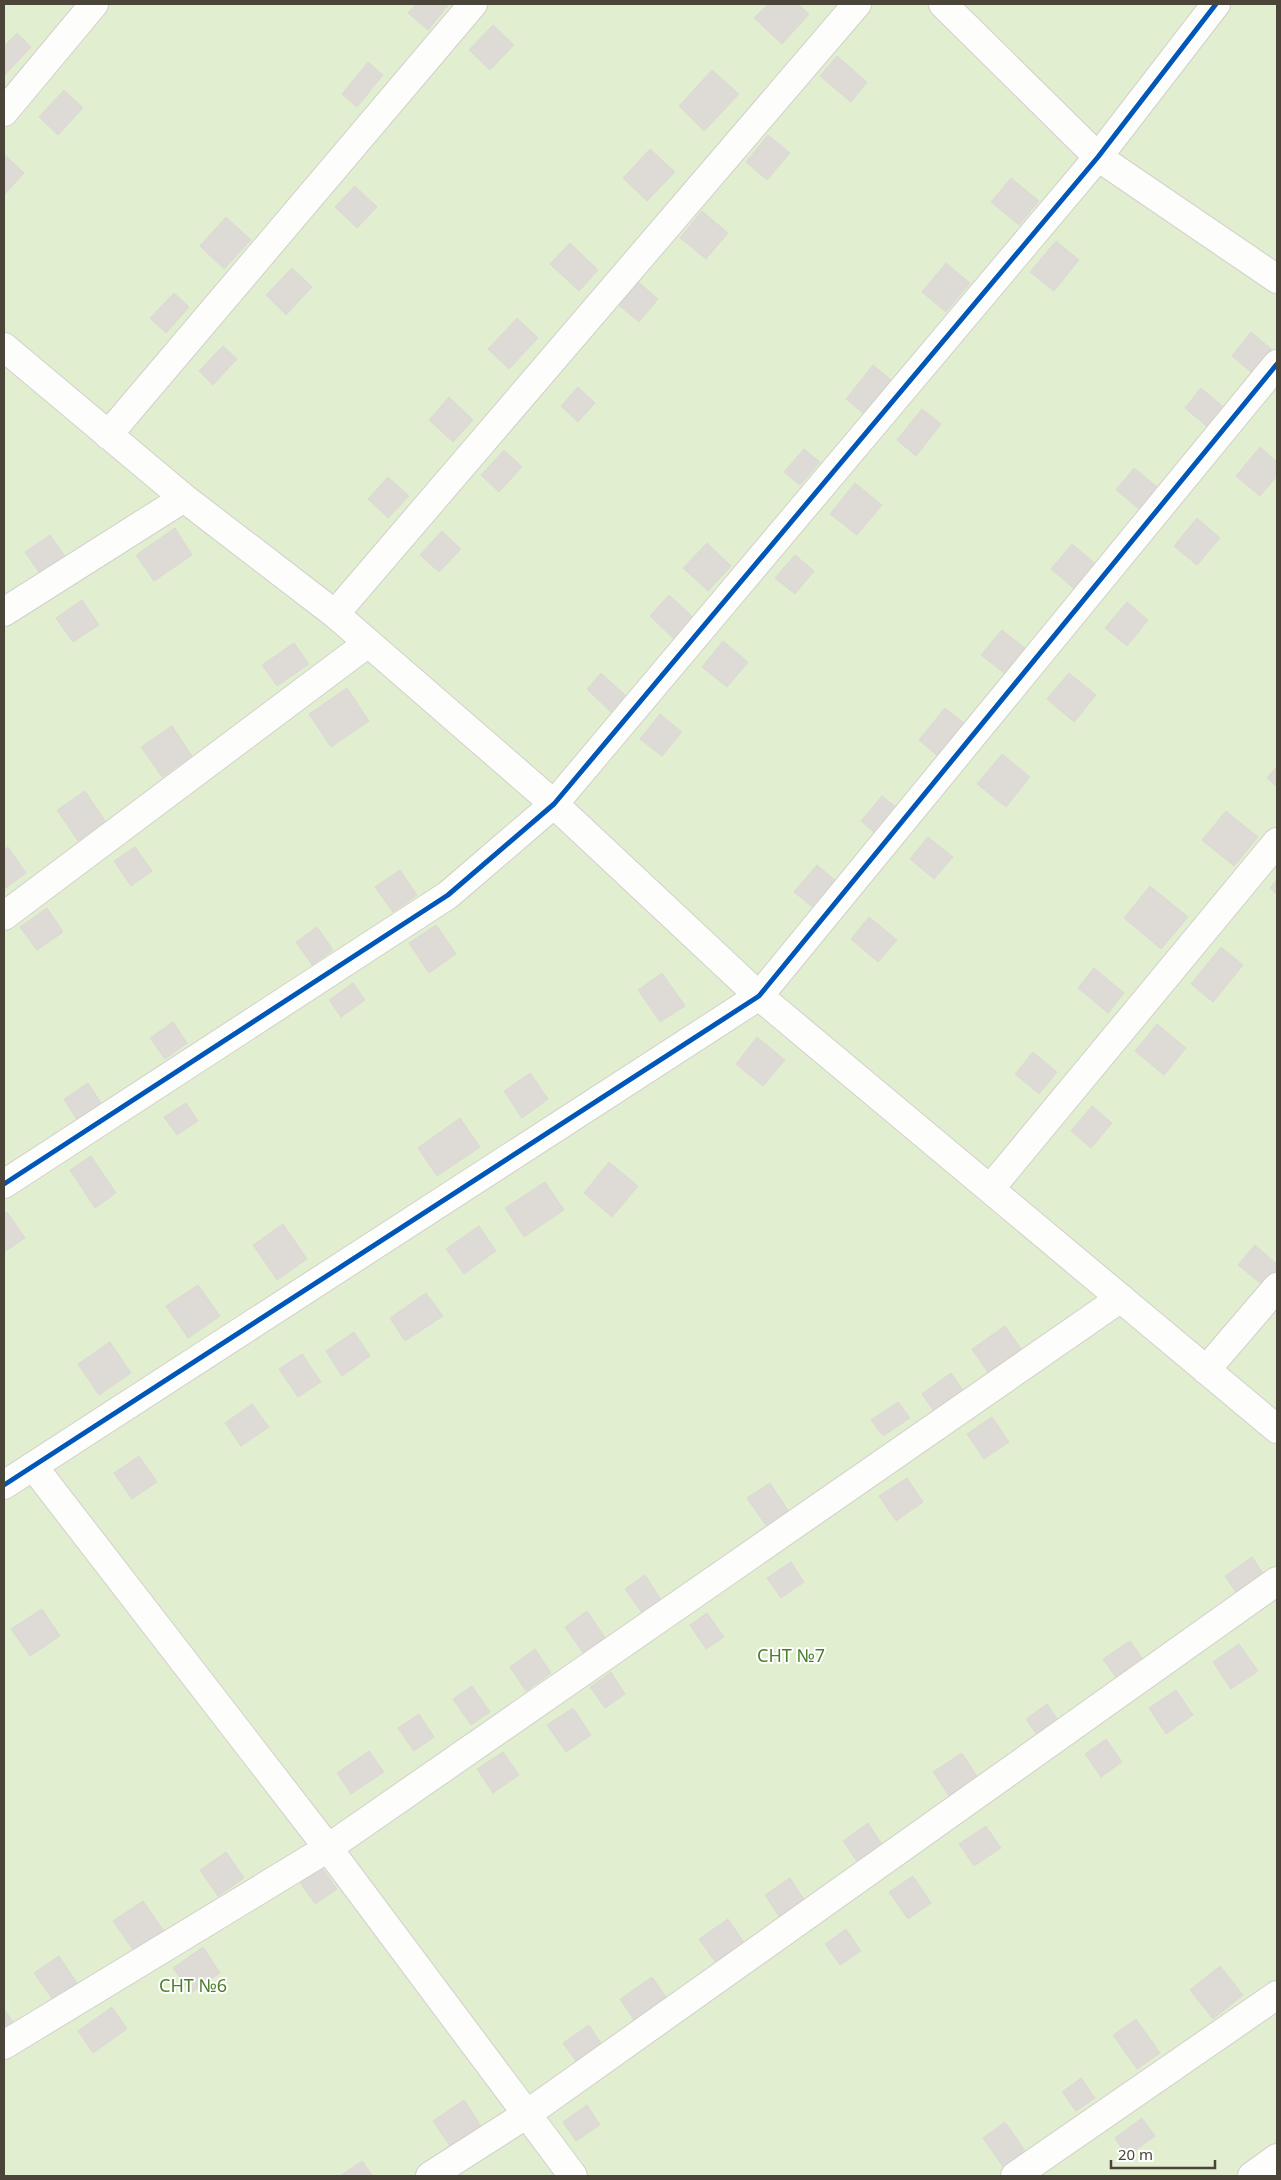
<svg xmlns="http://www.w3.org/2000/svg" width="1281" height="2180" font-family="'Noto Sans',sans-serif">
<style>
.green{fill:#e1eecf}
.building{fill:#dedbd6;stroke:#dcd9d4}
.lines{fill:none;stroke-linecap:round;stroke-linejoin:round}
.minor-casing{stroke:#d2d0cb;stroke-width:30}
.minor{stroke:#fdfdfc;stroke-width:28}
.cycleway-casing{stroke:#fff;stroke-width:8}
.cycleway{stroke:#0057b8;stroke-width:5}
.labels{text-anchor:middle;stroke-width:4;stroke-linejoin:round;paint-order:stroke}
.park-label{font-size:18px;fill:#4a7f2a;stroke:#fff}
</style>
<rect width="100%" height="100%" fill="#f4f2ee"/>
<path class="green" d="M4 4H1277V2176H4Z"/>
<path class="building" d="M416 4H449L428 30 408 13Z
M768 4H798L809 14 782 44 754 18Z
M493 25 514 45 490 70 469 50Z
M17 33 31 47 4 76V46Z
M837 56 867 82 851 102 820 76Z
M368 62 383 75 357 107 342 94Z
M712 70 739 94 704 131 679 106Z
M64 90 83 108 58 135 39 117Z
M768 135 790 153 767 180 746 162Z
M650 149 675 172 647 201 623 178Z
M4 154 24 173 4 195Z
M1011 178 1039 201 1019 225 991 202Z
M355 186 377 207 357 228 335 207Z
M702 211 728 233 706 259 680 238Z
M226 217 251 240 224 269 200 246Z
M1056 241 1079 260 1054 291 1030 272Z
M570 243 598 270 579 291 550 264Z
M946 263 970 283 946 312 922 292Z
M292 268 312 287 286 315 266 295Z
M636 280 658 299 639 322 616 303Z
M174 293 189 307 166 333 150 318Z
M517 318 538 338 509 369 488 349Z
M1251 332 1277 354 1257 377 1232 356Z
M223 346 237 359 213 385 199 371Z
M873 365 891 380 864 414 846 399Z
M578 387 595 403 578 422 561 406Z
M1201 388 1227 410 1210 429 1185 408Z
M449 397 473 420 453 442 429 420Z
M922 409 941 424 916 456 897 440Z
M1260 447 1277 462V476L1260 496 1236 476Z
M804 449 820 462 800 485 784 472Z
M504 450 522 467 499 492 481 475Z
M1134 468 1161 490 1143 512 1116 490Z
M388 477 409 496 388 518 368 499Z
M855 483 882 505 857 535 830 514Z
M1197 518 1220 538 1197 565 1174 546Z
M175 528 192 555 154 581 136 555Z
M442 531 461 549 439 572 420 555Z
M50 535 68 561 43 578 25 552Z
M707 543 731 566 708 591 683 568Z
M1072 544 1097 565 1077 591 1051 569Z
M795 555 814 571 795 594 775 578Z
M669 595 694 618 674 639 650 616Z
M82 600 99 625 73 642 56 618Z
M1127 602 1148 620 1127 646 1105 628Z
M1002 630 1029 651 1008 676 981 655Z
M723 641 748 662 727 687 702 667Z
M294 643 309 664 277 686 262 665Z
M601 673 626 696 611 712 587 689Z
M1069 673 1096 695 1074 722 1047 699Z
M347 688 369 721 331 747 309 714Z
M945 708 965 724 938 756 919 740Z
M660 714 682 732 662 756 640 739Z
M172 726 192 756 162 777 141 747Z
M1002 754 1030 777 1006 807 977 784Z
M1277 766V787L1267 778Z
M85 791 105 821 78 841 57 810Z
M882 796 897 808 875 833 861 821Z
M1226 811 1258 837 1234 866 1202 840Z
M928 837 953 857 934 879 910 859Z
M8 847 26 873 4 889V850Z
M135 847 152 871 131 886 114 861Z
M817 865 837 882 815 909 794 892Z
M400 870 417 895 393 912 375 887Z
M1277 879V895L1270 888Z
M1150 886 1188 917 1161 949 1124 918Z
M47 908 63 932 37 950 20 927Z
M869 917 897 940 878 962 851 939Z
M436 925 456 954 429 973 409 943Z
M317 927 333 950 312 965 296 942Z
M1221 947 1243 965 1213 1002 1191 984Z
M1094 968 1124 993 1108 1013 1078 988Z
M662 973 685 1006 660 1022 638 990Z
M353 983 365 1000 341 1017 329 1000Z
M173 1022 187 1043 165 1059 150 1038Z
M1157 1024 1186 1048 1164 1075 1135 1051Z
M757 1037 785 1060 763 1086 736 1064Z
M1033 1052 1057 1072 1039 1094 1015 1074Z
M530 1073 548 1099 522 1118 504 1091Z
M88 1083 101 1103 77 1120 64 1099Z
M186 1103 198 1121 177 1135 164 1117Z
M1092 1106 1112 1123 1091 1148 1071 1131Z
M460 1118 480 1147 437 1176 418 1148Z
M91 1156 116 1193 95 1208 70 1170Z
M609 1162 638 1186 612 1217 584 1193Z
M545 1182 564 1210 524 1237 505 1208Z
M7 1212 25 1238 4 1252V1215Z
M283 1224 307 1259 277 1280 253 1245Z
M479 1226 496 1251 464 1274 446 1249Z
M1255 1245 1277 1264V1270L1264 1286 1238 1265Z
M198 1285 220 1316 188 1338 166 1306Z
M426 1293 443 1316 405 1341 390 1318Z
M1005 1326 1024 1353 991 1377 972 1349Z
M354 1332 370 1356 342 1376 326 1351Z
M110 1342 131 1373 99 1395 78 1364Z
M302 1354 321 1382 298 1397 279 1369Z
M951 1373 965 1393 935 1413 922 1394Z
M898 1402 910 1418 883 1436 871 1420Z
M252 1404 269 1427 241 1446 225 1423Z
M992 1417 1009 1442 984 1459 967 1434Z
M139 1456 157 1482 132 1499 114 1473Z
M907 1478 923 1502 896 1521 879 1496Z
M770 1483 791 1515 769 1530 747 1498Z
M1252 1557 1267 1579 1240 1598 1225 1576Z
M791 1562 804 1582 781 1598 767 1578Z
M645 1575 664 1604 645 1617 625 1589Z
M42 1609 60 1636 30 1656 11 1629Z
M587 1611 606 1639 584 1654 565 1627Z
M707 1613 724 1637 706 1649 690 1625Z
M1130 1641 1149 1668 1122 1686 1103 1659Z
M1239 1644 1258 1671 1231 1689 1213 1662Z
M535 1649 551 1673 526 1691 510 1667Z
M611 1672 625 1694 605 1708 590 1687Z
M472 1686 490 1712 471 1725 453 1699Z
M1176 1690 1193 1715 1166 1734 1149 1708Z
M1047 1704 1065 1730 1043 1744 1026 1719Z
M573 1708 591 1735 566 1752 547 1725Z
M419 1714 434 1737 414 1751 398 1728Z
M1106 1739 1122 1762 1101 1777 1085 1754Z
M369 1751 384 1772 351 1794 337 1773Z
M503 1752 519 1775 493 1793 477 1769Z
M962 1753 980 1781 952 1800 933 1772Z
M868 1823 886 1851 861 1867 843 1841Z
M986 1826 1001 1848 974 1866 959 1844Z
M226 1852 244 1878 218 1896 200 1870Z
M321 1866 337 1889 315 1904 299 1881Z
M913 1876 931 1903 908 1919 889 1892Z
M790 1878 807 1904 782 1921 765 1895Z
M143 1901 164 1931 134 1951 113 1921Z
M728 1919 745 1944 716 1963 699 1939Z
M846 1929 861 1951 840 1965 825 1944Z
M203 1947 220 1973 191 1993 173 1968Z
M59 1956 77 1983 53 2000 34 1973Z
M1220 1966 1243 1995 1213 2019 1190 1990Z
M652 1977 666 1997 634 2020 620 1999Z
M112 2007 127 2029 93 2053 78 2031Z
M4 2009 13 2022 4 2028Z
M1136 2019 1160 2053 1137 2069 1113 2035Z
M589 2025 603 2046 578 2064 563 2043Z
M1081 2078 1095 2098 1076 2111 1062 2092Z
M464 2100 481 2126 450 2146 433 2121Z
M587 2105 600 2125 576 2141 563 2122Z
M1142 2118 1155 2136 1127 2156 1115 2138Z
M1005 2122 1026 2152 1004 2168 983 2138Z
M362 2161 373 2176H340Z"/>
<g class="lines">
<defs>
<path id="minor" d="M943 4 1098 157 1277 279
M4 112 94 4
M4 347 184 498 335 614 554 804 759 996 1277 1429
M108 435 473 4
M4 612 184 498
M335 614 857 4
M4 916 368 643
M4 1184 448 895 554 804 1098 157 1216 4
M990 1189 1277 842
M1206 1370 1277 1287
M33 1466 328 1848 573 2176
M4 1485 759 996 1277 364
M4 2045 328 1848 1121 1298
M430 2176 527 2114 1277 1581
M1015 2176 1277 1995
M1252 2176 1277 2158"/>
</defs>
<use href="#minor" class="minor-casing"/>
<use href="#minor" class="minor"/>
<defs>
<path id="cycleway" d="M4 1184 448 895 554 804 1098 157 1216 4
M4 1485 759 996 1277 364"/>
</defs>
<use href="#cycleway" class="cycleway-casing"/>
<use href="#cycleway" class="cycleway"/>
</g>
<g class="labels">
<g class="park-label">
<text x="791" y="1662">СНТ №7</text>
<text x="193" y="1992">СНТ №6</text>
</g>
</g>
<rect width="1281" height="2180" fill="none" stroke="#4b4439" stroke-width="10"/>
<path d="M1111 2160v8h104v-8" fill="none" stroke="#4b4439" stroke-width="2.5"/>
<text x="1118" y="2160" font-size="15" fill="#4b4439" stroke="#ffffff" stroke-width="4" paint-order="stroke">20 m</text>
</svg>
